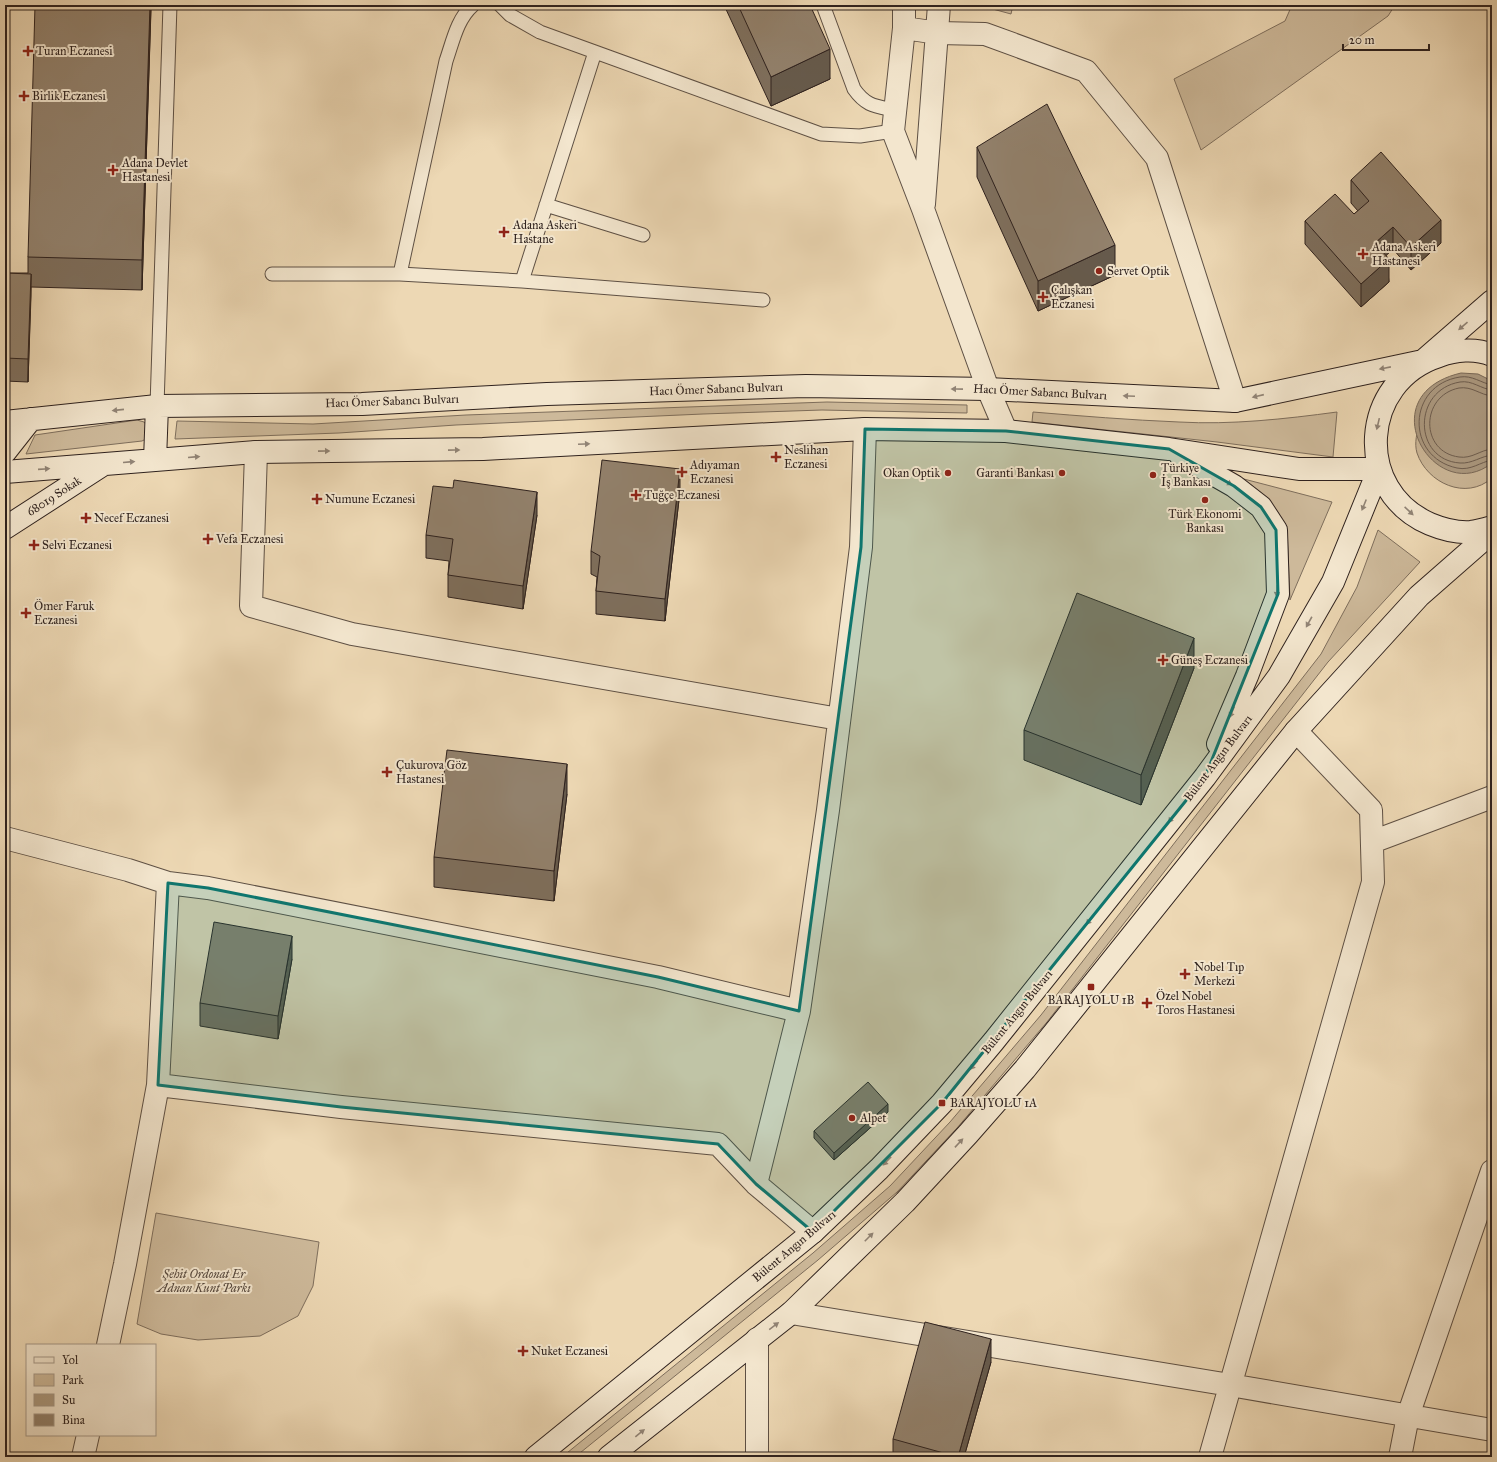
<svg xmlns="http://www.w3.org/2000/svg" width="1497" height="1462" font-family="'IM FELL Great Primer',serif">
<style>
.green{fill:#cdb99a;stroke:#7e6e5c}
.water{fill:#ac9a81;stroke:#7a6a59}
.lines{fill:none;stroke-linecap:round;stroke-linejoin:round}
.shore{stroke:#6e5e50;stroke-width:1}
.lane-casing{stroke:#5e5044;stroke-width:15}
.street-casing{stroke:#5e5044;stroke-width:24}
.secondary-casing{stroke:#2f221e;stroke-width:24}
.lane{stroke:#f3e6ce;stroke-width:13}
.street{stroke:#f3e6ce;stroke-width:22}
.secondary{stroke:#f3e6ce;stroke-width:22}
.wall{fill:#7e6f5d;stroke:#2f221e}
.shaded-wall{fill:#665a4c;stroke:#2f221e}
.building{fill:#92816c;stroke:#2f221e}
.oneway{fill:#918476}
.marked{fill:#0f766e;fill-opacity:0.2;stroke:#0f766e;stroke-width:3;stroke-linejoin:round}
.poi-dot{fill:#8f2418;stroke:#f3e6ce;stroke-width:1.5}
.labels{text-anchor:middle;stroke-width:4;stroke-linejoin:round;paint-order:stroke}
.poi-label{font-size:12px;fill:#2f221e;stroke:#f3e6ce;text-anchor:start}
.street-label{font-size:12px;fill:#2f221e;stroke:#f3e6ce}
.park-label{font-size:12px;font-style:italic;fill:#56483d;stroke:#f3e6ce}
</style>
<rect width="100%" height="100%" fill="#edd8b4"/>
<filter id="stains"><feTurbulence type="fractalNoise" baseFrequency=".005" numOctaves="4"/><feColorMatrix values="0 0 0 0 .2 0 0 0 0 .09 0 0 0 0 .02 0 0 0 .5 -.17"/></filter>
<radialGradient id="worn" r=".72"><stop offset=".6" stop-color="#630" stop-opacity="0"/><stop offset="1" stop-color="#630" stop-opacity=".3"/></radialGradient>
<path class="green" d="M978 5H1013L1011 14Z
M1292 5H1395L1388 16 1201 150 1174 79 1285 21Z
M827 402 967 405V413L822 410 703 414 456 425 339 433 175 439 177 421 313 424 466 415Z
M1492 404V478C1466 501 1427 483 1417 453 1414 443 1417 432 1420 422Z
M1033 412C1081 416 1130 420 1179 422 1231 425 1285 419 1337 412L1333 457 1217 442 1032 422Z
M137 420 144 422 149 428 148 438 142 441 26 454 35 435Z
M1240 478 1332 502 1290 600 1287 526Z
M1378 530 1420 562 1328 662 1047 1022 957 1128 897 1192 818 1260 575 1457H562L813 1253 890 1186 950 1122 1041 1015 1321 654 1357 587Z
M156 1213 319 1242 313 1286 298 1316 260 1336 198 1340 161 1334 137 1324Z"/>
<path class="water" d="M1461 373 1478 374 1492 381V463C1435 508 1367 395 1461 373Z"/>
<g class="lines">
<path class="shore" d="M1492 385C1481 383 1472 375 1460 377 1407 385 1405 457 1457 468 1471 471 1480 462 1492 460
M1492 390C1481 389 1472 380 1460 382 1412 390 1413 460 1460 463 1472 464 1481 456 1492 455
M1492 396C1480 395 1472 386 1459 388 1420 396 1420 452 1459 457 1472 459 1480 450 1492 449"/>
<defs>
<path id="lane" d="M500 5 510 15 540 32 821 134 860 136 893 131
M823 5 854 89C866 106 875 106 894 110
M546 205 643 235
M272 274H400L522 281 763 300
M400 274 446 61C453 41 457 19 473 5
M522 281 595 52
M157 406 170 5"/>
<path id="street" d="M904 5V28L893 131 923 209 988 389 1006 431
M904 28 938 33 985 34 1086 71 1157 158 1235 401
M924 204 939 5
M256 452 251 606 352 634 839 719
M5 838 128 870 168 883 158 1085 125 1264 108 1345
M1372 842 1492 797
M168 883 208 888 658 977 799 1011
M158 1085 341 1107 718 1144 756 1184 813 1232
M756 1184 799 1011 828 810 861 547 865 429
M791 1313 1230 1385 1492 1430
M83 1457 88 1435
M757 1457V1339
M1210 1457 1373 882 1371 810 1296 731
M1400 1457 1408 1416 1492 1171"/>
<path id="secondary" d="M1492 355C1475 348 1455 350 1439 356 1360 381 1353 491 1430 524 1442 529 1457 533 1471 532 1478 531 1485 529 1492 527
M5 422 157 406 362 404 547 394 806 386 988 389 1235 401 1423 361 1492 301
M5 452 31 419
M1180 455 1234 486 1261 507 1276 530 1278 594 1247 676 1218 744
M155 460 157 406
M5 472 256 452 483 449 865 429 1006 431 1169 449 1299 469H1379
M5 528 101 466
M536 1457 813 1232 879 1169 942 1103 994 1041 1205 777 1279 676 1333 582 1379 469
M609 1457 791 1313 905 1202 968 1134 1025 1069 1296 731 1419 596 1492 532"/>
</defs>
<use href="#lane" class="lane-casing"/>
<use href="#street" class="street-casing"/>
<use href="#secondary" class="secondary-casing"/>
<use href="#lane" class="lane"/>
<use href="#street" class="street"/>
<use href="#secondary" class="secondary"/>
</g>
<path class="wall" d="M151 5 142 290 31 287 28 382 5 381V273H28V257Z
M724 5H810L830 79 771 106Z
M977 147 1115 275 1038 311 977 177Z
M1351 180 1441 243 1411 270 1393 249 1386 255 1389 282 1361 307 1305 244V221L1354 214 1358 211 1351 203Z
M680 491 665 621 596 614V591L597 577 591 574V551Z
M537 515 523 609 448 597V575L449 561 426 558V535Z
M1194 668 1141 805 1024 760V730Z
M567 794 554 901 434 887V857Z
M292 959 278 1039 200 1026V1003Z
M888 1112 834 1160 814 1138V1131Z
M991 1362 964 1457H893V1439Z"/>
<path class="shaded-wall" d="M6 5H7L5 71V42Z
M150 5H151V9L142 290V260Z
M830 49V79L771 106V77Z
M1441 220V243L1411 270V247Z
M1393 227V249L1375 266V243Z
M1115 245V275L1038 311V281Z
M1389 259V282L1361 307V284Z
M31 274V296L28 382V359Z
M680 469V491L665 621V599Z
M537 492V515L523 609V586Z
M1194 638V668L1141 805V775Z
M567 764V794L554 901V871Z
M292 936V959L278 1039V1016Z
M888 1104V1112L834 1160V1153Z
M991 1339V1362L964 1457H958Z"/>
<path class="building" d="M5 5H6L5 42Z
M35 5H150L142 260 28 257Z
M738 5H810L830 49 771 77Z
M1047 104 1115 245 1038 281 977 147Z
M1381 152 1441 220 1411 247 1393 227 1375 243 1389 259 1361 284 1305 221 1335 194 1354 214 1369 201 1351 180Z
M5 273 31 274 28 359 5 358Z
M602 460 680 469 665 599 596 591 600 556 591 551Z
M454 480 537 492 523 586 448 575 453 539 426 535 433 486 453 488Z
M1077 593 1194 638 1141 775 1024 730Z
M447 750 567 764 554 871 434 857Z
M214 922 292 936 278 1016 200 1003Z
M868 1082 888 1104 834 1153 814 1131Z
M925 1322 991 1339 958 1457 893 1439Z"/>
<defs><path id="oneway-solid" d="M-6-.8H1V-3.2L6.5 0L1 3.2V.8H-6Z"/></defs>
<g class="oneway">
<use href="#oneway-solid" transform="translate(1463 326) rotate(139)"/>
<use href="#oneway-solid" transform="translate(1385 368) rotate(169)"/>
<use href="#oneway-solid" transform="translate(957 389) rotate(-179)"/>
<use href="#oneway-solid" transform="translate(1129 396) rotate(-177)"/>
<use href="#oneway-solid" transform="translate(1258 396) rotate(167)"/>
<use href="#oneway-solid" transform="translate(118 410) rotate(174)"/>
<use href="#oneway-solid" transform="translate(1378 424) rotate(103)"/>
<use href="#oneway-solid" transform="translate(584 444) rotate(-3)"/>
<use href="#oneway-solid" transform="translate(454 450) rotate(-1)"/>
<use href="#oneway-solid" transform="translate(324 451) rotate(-1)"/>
<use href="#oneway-solid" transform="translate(194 457) rotate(-5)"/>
<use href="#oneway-solid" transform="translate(129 462) rotate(-5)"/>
<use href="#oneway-solid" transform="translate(44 469) rotate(-4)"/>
<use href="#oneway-solid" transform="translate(1227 482) rotate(30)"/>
<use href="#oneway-solid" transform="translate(1364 505) rotate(112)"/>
<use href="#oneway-solid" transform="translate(1409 511) rotate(43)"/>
<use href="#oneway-solid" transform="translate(1277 591) rotate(95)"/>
<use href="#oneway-solid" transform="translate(1309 622) rotate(119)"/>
<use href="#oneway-solid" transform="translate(1232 712) rotate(113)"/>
<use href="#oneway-solid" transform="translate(1172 818) rotate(129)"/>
<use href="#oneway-solid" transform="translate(1090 920) rotate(129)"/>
<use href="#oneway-solid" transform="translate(974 1065) rotate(130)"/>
<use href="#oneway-solid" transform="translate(959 1143) rotate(-47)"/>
<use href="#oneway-solid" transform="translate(887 1161) rotate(134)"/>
<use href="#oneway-solid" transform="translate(869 1237) rotate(-45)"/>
<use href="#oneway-solid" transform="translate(774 1326) rotate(-37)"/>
<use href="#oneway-solid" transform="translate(640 1433) rotate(-39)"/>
</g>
<path class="marked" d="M865 429 1006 431 1169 449 1234 486 1261 507 1276 530 1278 594 1205 777 942 1103 813 1232 756 1184 718 1144 341 1107 158 1085 168 883 208 888 658 977 799 1011 861 547Z"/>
<g class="poi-dot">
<path d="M26 45h4v4h4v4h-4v4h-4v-4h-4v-4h4z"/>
<path d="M22 90h4v4h4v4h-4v4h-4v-4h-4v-4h4z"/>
<path d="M111 164h4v4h4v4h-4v4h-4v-4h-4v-4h4z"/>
<path d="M502 226h4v4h4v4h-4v4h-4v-4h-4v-4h4z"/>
<path d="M1361 248h4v4h4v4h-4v4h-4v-4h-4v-4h4z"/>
<circle cx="1099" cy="271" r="4"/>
<path d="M1041 291h4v4h4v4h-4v4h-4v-4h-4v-4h4z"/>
<path d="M774 451h4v4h4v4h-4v4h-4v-4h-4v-4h4z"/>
<path d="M680 466h4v4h4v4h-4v4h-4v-4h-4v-4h4z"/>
<circle cx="948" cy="473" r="4"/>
<circle cx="1062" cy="473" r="4"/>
<circle cx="1153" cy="475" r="4"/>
<path d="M634 489h4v4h4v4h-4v4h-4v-4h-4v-4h4z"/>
<path d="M315 493h4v4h4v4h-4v4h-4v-4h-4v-4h4z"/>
<circle cx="1205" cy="500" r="4"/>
<path d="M84 512h4v4h4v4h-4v4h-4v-4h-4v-4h4z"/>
<path d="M206 533h4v4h4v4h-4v4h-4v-4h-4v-4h4z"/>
<path d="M32 539h4v4h4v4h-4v4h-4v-4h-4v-4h4z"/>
<path d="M24 607h4v4h4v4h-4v4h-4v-4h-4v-4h4z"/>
<path d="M1161 654h4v4h4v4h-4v4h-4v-4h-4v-4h4z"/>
<path d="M385 766h4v4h4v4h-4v4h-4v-4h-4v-4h4z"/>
<path d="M1183 968h4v4h4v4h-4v4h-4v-4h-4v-4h4z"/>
<rect x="1087" y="983" width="8" height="8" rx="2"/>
<path d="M1145 997h4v4h4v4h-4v4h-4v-4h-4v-4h4z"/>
<rect x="938" y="1099" width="8" height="8" rx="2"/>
<circle cx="852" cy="1118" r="4"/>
<path d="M521 1345h4v4h4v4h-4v4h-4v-4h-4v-4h4z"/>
</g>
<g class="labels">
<g class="poi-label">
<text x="36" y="55">Turan Eczanesi</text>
<text x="32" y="100">Birlik Eczanesi</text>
<text x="122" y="167">Adana Devlet<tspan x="122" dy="14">Hastanesi</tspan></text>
<text x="513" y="229">Adana Askeri<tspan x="513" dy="14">Hastane</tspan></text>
<text x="1372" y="251">Adana Askeri<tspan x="1372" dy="14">Hastanesi</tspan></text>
<text x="1107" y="275">Servet Optik</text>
<text x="1051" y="294">Çalışkan<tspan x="1051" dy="14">Eczanesi</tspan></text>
<text x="784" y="454">Neslihan<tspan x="784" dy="14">Eczanesi</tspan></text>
<text x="690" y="469">Adıyaman<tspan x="690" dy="14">Eczanesi</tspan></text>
<text x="1161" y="472">Türkiye<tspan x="1161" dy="14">İş Bankası</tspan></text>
<text x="940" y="477" text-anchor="end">Okan Optik</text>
<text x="1054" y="477" text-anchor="end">Garanti Bankası</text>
<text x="644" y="499">Tuğçe Eczanesi</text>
<text x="325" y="503">Numune Eczanesi</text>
<text x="1205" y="518" text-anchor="middle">Türk Ekonomi<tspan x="1205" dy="14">Bankası</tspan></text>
<text x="94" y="522">Necef Eczanesi</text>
<text x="216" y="543">Vefa Eczanesi</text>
<text x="42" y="549">Selvi Eczanesi</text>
<text x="34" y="610">Ömer Faruk<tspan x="34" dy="14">Eczanesi</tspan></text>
<text x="1171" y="664">Güneş Eczanesi</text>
<text x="396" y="769">Çukurova Göz<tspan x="396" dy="14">Hastanesi</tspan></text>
<text x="1194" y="971">Nobel Tıp<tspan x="1194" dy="14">Merkezi</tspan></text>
<text x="1156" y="1000">Özel Nobel<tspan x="1156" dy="14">Toros Hastanesi</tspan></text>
<text x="1091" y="1004" text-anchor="middle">BARAJYOLU 1B</text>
<text x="950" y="1107">BARAJYOLU 1A</text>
<text x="860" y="1122">Alpet</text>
<text x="531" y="1355">Nuket Eczanesi</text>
</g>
<g class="street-label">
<text transform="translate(716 389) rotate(-2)" y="4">Hacı Ömer Sabancı Bulvarı</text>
<text transform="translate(1040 392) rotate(3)" y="4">Hacı Ömer Sabancı Bulvarı</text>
<text transform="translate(392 401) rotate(-2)" y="4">Hacı Ömer Sabancı Bulvarı</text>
<text transform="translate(54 496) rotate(-33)" y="4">68019 Sokak</text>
<text transform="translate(1218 758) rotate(-53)" y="4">Bülent Angın Bulvarı</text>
<text transform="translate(1017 1012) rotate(-51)" y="4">Bülent Angın Bulvarı</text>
<text transform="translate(794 1246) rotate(-40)" y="4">Bülent Angın Bulvarı</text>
</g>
<g class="park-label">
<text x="204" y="1278">Şehit Ordonat Er<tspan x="204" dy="14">Adnan Kunt Parkı</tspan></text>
</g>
</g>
<rect width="1497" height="1462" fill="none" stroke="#edd8b4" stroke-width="20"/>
<rect x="6" y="6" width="1485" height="1450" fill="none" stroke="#2f221e" stroke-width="2"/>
<rect x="10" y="10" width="1477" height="1442" fill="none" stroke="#2f221e"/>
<rect x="26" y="1344" width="130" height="92" fill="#f3e6ce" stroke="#a59888"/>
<rect x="34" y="1357" width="20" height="6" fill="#f3e6ce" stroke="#a59888"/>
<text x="62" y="1364" font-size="12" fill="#2f221e">Yol</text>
<rect x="34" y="1374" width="20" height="12" fill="#cdb99a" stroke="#a59888"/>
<text x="62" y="1384" font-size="12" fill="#2f221e">Park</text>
<rect x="34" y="1394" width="20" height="12" fill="#ac9a81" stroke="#a59888"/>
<text x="62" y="1404" font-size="12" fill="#2f221e">Su</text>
<rect x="34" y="1414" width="20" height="12" fill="#92816c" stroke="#a59888"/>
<text x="62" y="1424" font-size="12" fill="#2f221e">Bina</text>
<path d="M1343 44v6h86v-6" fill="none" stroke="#2f221e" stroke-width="2"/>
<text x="1349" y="44" font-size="12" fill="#2f221e" stroke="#f3e6ce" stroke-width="3" paint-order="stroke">20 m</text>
<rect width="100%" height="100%" filter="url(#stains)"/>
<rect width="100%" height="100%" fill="url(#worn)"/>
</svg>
